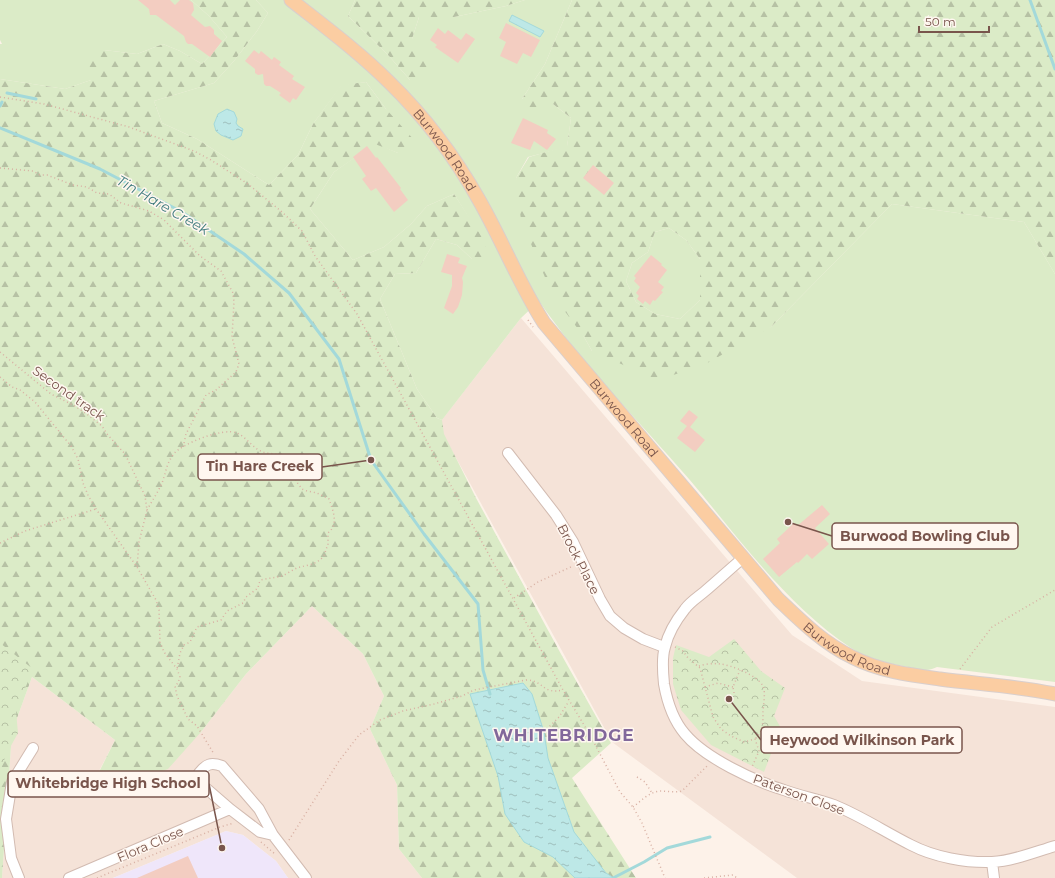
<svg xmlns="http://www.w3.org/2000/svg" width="1055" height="878" font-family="Montserrat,sans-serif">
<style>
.residential{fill:#f5e3d8}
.education{fill:#efe6fa}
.grass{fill:#dbebc7}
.forest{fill:url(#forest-firs);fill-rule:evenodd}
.park{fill:url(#park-crowns)}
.water{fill:url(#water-ripples);stroke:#a3d9da}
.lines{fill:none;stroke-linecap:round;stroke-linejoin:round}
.stream{stroke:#a3d9da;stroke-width:3}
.building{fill:#f3cdc1}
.minor-casing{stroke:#d2bbb1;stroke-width:12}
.major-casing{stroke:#d9cfcd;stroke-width:15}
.path{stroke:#d8b0a3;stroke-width:1.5;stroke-dasharray:1 3;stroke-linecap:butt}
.minor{stroke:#fff;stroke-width:10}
.major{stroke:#fbcda2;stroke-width:13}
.labels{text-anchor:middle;stroke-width:3;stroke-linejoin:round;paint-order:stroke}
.street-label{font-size:13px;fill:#79554c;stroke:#fff7f0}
.water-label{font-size:14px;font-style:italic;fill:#3f7c7e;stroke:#fff7f0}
.district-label{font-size:17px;font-weight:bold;letter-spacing:1px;fill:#82689b;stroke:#fff7f0}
.leader{fill:none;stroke:#79554c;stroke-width:1.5}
.callout-dot{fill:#79554c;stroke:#fff7f0;stroke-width:1.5}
.callout{fill:#fff7f0;stroke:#79554c;stroke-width:1.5}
.callout-label{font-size:14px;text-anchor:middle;font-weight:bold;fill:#79554c}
</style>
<defs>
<pattern id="forest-firs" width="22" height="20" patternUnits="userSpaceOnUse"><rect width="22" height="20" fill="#dbebc7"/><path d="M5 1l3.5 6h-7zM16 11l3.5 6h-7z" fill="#b6c1a4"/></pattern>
<pattern id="park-crowns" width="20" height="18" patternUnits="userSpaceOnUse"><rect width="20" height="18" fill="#dbebc7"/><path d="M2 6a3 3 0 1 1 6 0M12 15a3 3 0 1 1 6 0" fill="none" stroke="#b6c1a4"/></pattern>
<pattern id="water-ripples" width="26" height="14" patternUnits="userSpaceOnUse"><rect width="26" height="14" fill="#bde8e7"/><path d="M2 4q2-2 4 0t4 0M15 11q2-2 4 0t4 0" fill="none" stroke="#9ebfbd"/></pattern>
</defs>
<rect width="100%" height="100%" fill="#fdf2e9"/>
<path class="residential" d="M521 318 792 635 862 681 1055 707V878H797L612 742 438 425Z
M312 606 363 654 384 696 370 729 397 785 399 849 422 878H288L276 861 243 835 226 831 113 878H2L12 732 32 677 115 740 96 777 201 732 246 674Z"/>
<path class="education" d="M226 831 243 835 276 861 288 878H113Z"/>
<path class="grass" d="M0 0H191L209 16 227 37 202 64 180 51 163 44 137 54 104 50 91 80 65 89 0 79V44H2L0 40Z
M256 0H355L348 16 389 56 410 80 412 39 419 17H454L506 6 525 0H572L545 64 522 99 553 104 571 118 567 147 528 157 516 178 584 337 592 351 771 327 892 204 1024 222 1055 274V682L937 667C934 668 930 670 926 670 921 671 913 668 908 667 888 663 869 659 851 648 787 606 738 537 689 479 638 420 583 365 539 301L521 318 442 420 437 418 417 389 380 299 395 274 416 273 436 239 457 245 472 259 469 218 454 194 427 206 411 224 384 247 353 260 310 209 334 172 375 143 398 153 386 109 366 82 341 86 313 124 298 155 269 185 197 139 162 123 154 101 214 83 234 61 257 31 268 13Z
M669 228 686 240 700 259V300L680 319 655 314 636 302 626 281 632 263 648 252 655 232Z"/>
<path class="forest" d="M191 0H256L268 13 257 31 234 61 214 83 154 101 162 123 197 139 269 185 298 155 313 124 341 85 366 82 386 109 415 141 398 153 375 144 334 172 310 209 353 260 384 247 411 224 427 206 454 194 484 240 488 258 472 259 457 245 436 239 416 273 395 274 380 299 417 389 437 418 442 420 444 434 476 498 561 654 611 743 572 778 636 878H422L399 849 397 785 370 729 384 696 363 654 312 606 246 674 201 732 168 769 113 789 96 778 115 740 32 677 12 732 2 878H0V79L65 89 91 80 88 57 104 50 137 54 163 44 180 51 202 64 227 37 209 16Z
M355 0H525L506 6 454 17H419L412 39 432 68 410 80 389 56 348 16Z
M572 0H1055V274L1024 222 892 204 771 327 702 366 657 380 592 351 584 337 552 294 521 220 516 178 529 157 567 146 571 118 553 104 526 114 522 99 545 64ZM669 228 686 240 700 259V300L680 319 655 314 636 302 626 281 632 263 648 252 655 232Z"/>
<path class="park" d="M734 639 761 671 785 688 774 716 781 728 764 772 711 745 681 710 673 684V658L676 645 709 657Z
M0 643 33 669 16 711 18 733 7 753 0 771Z"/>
<path class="water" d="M512 15 544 31 540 37 509 21Z
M227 109 234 112 237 119 236 123 238 126 243 129 241 136 233 140 221 135 216 131 214 124 218 114Z
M523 683 532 694 544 732 548 758 574 832 606 873 614 878H575L553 857 524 842 505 814 498 776 470 694Z"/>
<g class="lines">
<path class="stream" d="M1030 0 1055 69
M7 93 36 99
M0 106 2 102
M0 128 100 169 182 212 244 254 289 293 339 359 371 460 424 534 478 604 483 670 490 694
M613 878 644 862 667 848 710 837"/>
</g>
<path class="building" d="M138 0H170L175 5 180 0H189L193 3 194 10 191 15 205 27 210 26 214 30V34L222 41 210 57 192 44H188L186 42 184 36 156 15H150L149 9Z
M506 23 540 40 531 57 523 53 517 64 500 56 506 42 499 38Z
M438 28 445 34 448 30 461 40 466 33 475 39 458 63 435 47 437 45 430 40Z
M254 50 259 54 261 51 272 60 274 57 281 62 279 65 294 76 292 79 305 87 296 100 293 98 290 103 279 95 281 93 270 86H266L264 84 263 74 258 75 255 73V69L245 61Z
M523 118 548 130 547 133 556 139 547 150 534 141 530 150 511 143Z
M367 146 376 158 377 157 401 188 400 189 408 200 394 212 376 188 371 191 362 179 366 176 353 157Z
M593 165 614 183 604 195 583 178Z
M447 254 460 258 458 263 467 266 462 278 463 282 462 295 458 307 453 314 444 308 452 286V275L441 272Z
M651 255 662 264 661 265 667 270 658 282 664 287 661 291 663 292 655 301 653 300 650 305 645 301 643 304 637 299 639 296 636 293 640 287 634 281 636 278 634 276Z
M689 410 698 417 690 427 705 440 695 452 677 438 687 426 680 421Z
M822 505 830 514 815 528 829 544 812 559 807 554 798 563 797 562 779 577 763 559 780 543 777 539 794 523 797 526Z
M188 856 198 878H137Z"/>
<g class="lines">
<defs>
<path id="minor" d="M508 453 556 515 573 542 600 599 610 616 624 628 643 639 664 647
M743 558C730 569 717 581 704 592 698 597 690 602 685 609 677 619 668 634 665 647 662 656 663 674 664 684 667 701 673 720 685 734 705 758 754 781 784 790 800 796 818 799 834 805 861 816 885 832 911 845 934 857 966 863 992 862 1013 861 1035 852 1055 846
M273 835 260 832 230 809 200 783 199 773C206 764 211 762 222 766L259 809 273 835 306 878
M992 862 994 878
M19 878 11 858 6 819 12 782 33 748
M69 878 230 809"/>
<g id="major">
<path id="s1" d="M291 0C324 26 359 52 389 82 424 116 455 157 479 200 502 240 519 284 544 323L778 599C801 621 823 643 852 657 879 671 910 675 940 679 978 684 1017 686 1055 694"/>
</g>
</defs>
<use href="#minor" class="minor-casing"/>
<use href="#major" class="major-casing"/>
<path class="path" d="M0 97 44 104 129 127 194 151 211 160 248 184 282 212 302 231 315 256 357 314 563 690 590 735 620 792 633 807 642 823 665 878
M0 168 33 171 40 175H47L73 185 87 187 97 193 109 194 121 203 149 211 164 220 200 256 221 271 233 293 234 302 232 337 239 364 236 372 216 390 206 395 186 434 183 448
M528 320 533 327
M0 352 51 394 75 406 88 415 102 426 107 434 125 454 145 496 147 510 139 542 137 567
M0 377 12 387 20 390 35 402 71 446 78 459 83 483 88 495 96 509 137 567 156 600 159 610 160 642 164 652 177 669 180 677 178 683 175 686 177 696 188 719 197 726 214 754
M147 510C152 501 158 492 162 483 166 473 166 464 173 455 180 444 224 427 237 433 246 437 254 449 261 451 266 454 273 453 279 455 282 456 286 458 290 460L296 481 302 489 307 491 317 493 329 499C333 511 339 524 328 533V546C325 549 326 553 323 557 316 565 306 565 297 568 292 570 287 574 282 576 275 578 268 578 261 580L259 583 258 588 246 597 243 603 227 611 221 620 197 627 190 642 184 645 180 653 177 669
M0 543 25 531 96 509
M514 598 538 582 573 566
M675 647 683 651 688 658 700 668 713 717 721 729 731 736 744 742 755 739 759 751 752 767
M699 666C705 664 713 663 720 664 731 665 757 675 763 686 766 693 763 706 763 713 763 723 763 732 755 739
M960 669 992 627 1055 590
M705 687 718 683 733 687
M734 693 733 687 740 670
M544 732 559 717 569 701
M637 777 645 782 652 793
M633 807C641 801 649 792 660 791 667 791 675 793 682 791L707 766
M289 840 339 761 359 735 380 720 403 711 434 704 462 696 474 690 526 680C544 680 542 695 563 690
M261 842 275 854
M97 878 220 827 234 823
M704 878 733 875 737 878"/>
<use href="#minor" class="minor"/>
<use href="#major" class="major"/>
</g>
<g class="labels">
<g class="street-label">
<text dy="5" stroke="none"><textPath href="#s1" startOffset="216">Burwood Road</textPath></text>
<text transform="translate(69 393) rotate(35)" y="5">Second track</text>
<text dy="5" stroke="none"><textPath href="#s1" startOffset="540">Burwood Road</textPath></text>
<text transform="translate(579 559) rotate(63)" y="5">Brock Place</text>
<text dy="5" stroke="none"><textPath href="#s1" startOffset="864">Burwood Road</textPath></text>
<text transform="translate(799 794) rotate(20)" y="5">Paterson Close</text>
<text transform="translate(150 844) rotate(-23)" y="5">Flora Close</text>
</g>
<g class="water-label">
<text transform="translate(163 205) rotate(30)" y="5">Tin Hare Creek</text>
</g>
<g class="district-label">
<text x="564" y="741">WHITEBRIDGE</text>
</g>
</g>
<path class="leader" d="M371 460L322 467M788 522L832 536M729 699L761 740M222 848L209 784"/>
<g class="callout-dot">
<circle cx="371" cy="460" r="4"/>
<circle cx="788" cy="522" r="4"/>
<circle cx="729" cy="699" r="4"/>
<circle cx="222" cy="848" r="4"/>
</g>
<g class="callout">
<rect x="198" y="454" width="124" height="26" rx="4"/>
<rect x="832" y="523" width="186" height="26" rx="4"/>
<rect x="761" y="727" width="201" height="26" rx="4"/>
<rect x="8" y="771" width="201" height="26" rx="4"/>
</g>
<g class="callout-label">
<text x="260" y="471">Tin Hare Creek</text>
<text x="925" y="541">Burwood Bowling Club</text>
<text x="862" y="745">Heywood Wilkinson Park</text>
<text x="108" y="788">Whitebridge High School</text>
</g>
<path d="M919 26v6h70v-6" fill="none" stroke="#79554c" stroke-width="2"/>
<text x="925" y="26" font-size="12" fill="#79554c" stroke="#fff7f0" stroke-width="3" paint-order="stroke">50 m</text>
</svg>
